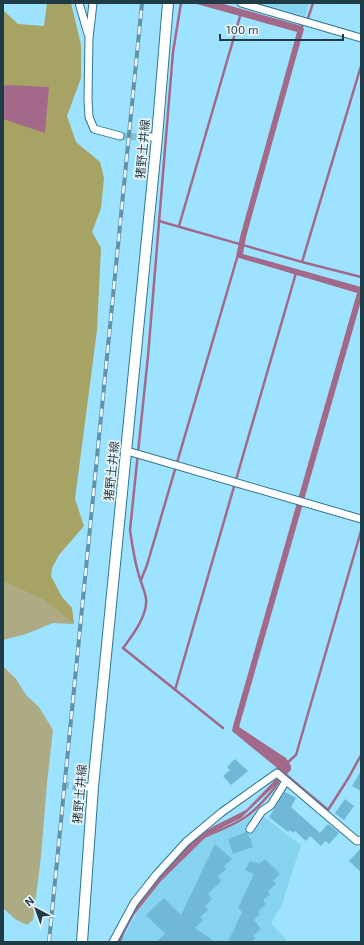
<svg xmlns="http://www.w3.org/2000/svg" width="364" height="945" font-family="'Exo 2','Noto Sans JP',sans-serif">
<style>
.built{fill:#86d3f1}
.green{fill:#adab83}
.forest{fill:#a7a364}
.water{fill:#a26989}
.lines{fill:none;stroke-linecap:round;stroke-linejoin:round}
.stream{stroke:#a26989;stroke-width:2.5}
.building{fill:#6fb9d6}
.minor-tunnel{stroke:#84c1da;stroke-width:7;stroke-dasharray:7 3.5;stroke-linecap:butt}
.minor-casing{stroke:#30768f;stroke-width:9}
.secondary-casing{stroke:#30768f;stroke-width:12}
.minor{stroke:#fff;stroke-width:7}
.secondary{stroke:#fff;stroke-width:10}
.rail-casing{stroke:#6193a8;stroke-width:4}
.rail{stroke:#f2f9fc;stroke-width:2.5;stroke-dasharray:8;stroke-linecap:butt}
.labels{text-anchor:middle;stroke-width:3;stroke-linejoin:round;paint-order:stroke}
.street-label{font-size:12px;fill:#1e3b46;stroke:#f2f9fc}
</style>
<rect width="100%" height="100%" fill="#9de2ff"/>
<path class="built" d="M260 3H309L305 16Z
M256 811 301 845 281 907 271 923 288 942H121L139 909 162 879 203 839 246 820Z"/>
<path class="green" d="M3 582 40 598 74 624 53 623 26 634 3 640Z
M3 666 16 679 26 695 39 707 53 730 47 783 41 857 33 920 27 925 15 919 3 908Z"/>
<path class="forest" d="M47 3H71L81 45V78L67 116 76 142 100 162 104 178 101 208 92 232 101 248 97 330 75 499 84 526 59 555 52 568 51 576 62 597 72 608 74 624 40 598 3 582V10L18 24 44 26Z"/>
<path class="water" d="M193 3H220L302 26 304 29 246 237 243 254 361 287V301L239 727 286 758 291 766V770L241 818 209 834 161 881 134 915 125 932 121 942H116L129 915 150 886 173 859 197 837 214 826 246 810 277 778 279 772 276 767 232 731 233 726 357 293 236 257 240 237 297 32Z
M7 85 49 87 45 133 3 119V87Z"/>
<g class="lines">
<path class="stream" d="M181 3 173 52 148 356 130 530C132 544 134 558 138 572 140 581 145 590 146 599 148 615 132 636 123 648L223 728
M300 29 308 18 313 3
M159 221 302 262 361 277
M179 226 241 13
M302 262 361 66
M141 580 147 565 237 258 239 256
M175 690 296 273
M287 763 296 755 361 531
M284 773 328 810 349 777 361 755
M204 837C217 831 232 826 244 818 253 813 277 788 280 778"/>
</g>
<path class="building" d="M235 759 248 771 231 785 223 776 230 770 227 767Z
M361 771V791L352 786Z
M285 792 296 798 291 807 320 833 328 824 339 833 329 844 325 841 321 846 310 836 306 841 295 831 293 833 290 830 288 832 269 817Z
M345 799 354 806 344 820 335 813Z
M246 832 248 834 253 847 233 854 228 839Z
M215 844 232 859 224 866 226 869 218 876 221 881 208 894 212 899 205 906 208 910 200 917 203 920 195 928 215 942H156L165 934 146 915 164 898 181 915Z
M361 848V872L349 861Z
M265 859 280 874 273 881 276 884 268 891 270 895 263 900 266 904 258 912 260 914 254 920 261 929 253 936 256 938 252 942H228L242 912 238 908 254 874 245 870 250 861 259 864Z"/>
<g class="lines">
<path class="minor-tunnel" d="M120 136 143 137
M62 785 79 787"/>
<defs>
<path id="minor" d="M79 3 88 34
M93 3 89 38 88 99 89 117 94 129 120 136
M241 3 361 38
M143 137H157
M127 451 361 519
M79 787H93
M250 829 262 811 271 805 286 781
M113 942 134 903 156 875 186 842 222 812 277 773 357 841 361 840"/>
<path id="secondary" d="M82 942 93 787 157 137 168 3"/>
</defs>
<use href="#minor" class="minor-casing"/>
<use href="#secondary" class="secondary-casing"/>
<use href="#minor" class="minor"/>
<use href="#secondary" class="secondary"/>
<defs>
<path id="rail" d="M49 942 142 3"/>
</defs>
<use href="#rail" class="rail-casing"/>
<use href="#rail" class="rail"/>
</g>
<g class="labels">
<g class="street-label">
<text transform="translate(143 149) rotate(-85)" y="4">猪野土井線</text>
<text transform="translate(112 471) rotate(-84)" y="4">猪野土井線</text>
<text transform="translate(80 794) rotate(-85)" y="4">猪野土井線</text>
</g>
</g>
<rect width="364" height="945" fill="none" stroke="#1e3b46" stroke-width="8"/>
<g transform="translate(36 909) rotate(319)" stroke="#f2f9fc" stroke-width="3" paint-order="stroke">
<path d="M0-3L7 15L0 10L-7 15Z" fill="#1e3b46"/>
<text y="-6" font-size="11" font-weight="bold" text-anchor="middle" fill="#1e3b46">N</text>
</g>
<path d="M220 34v6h123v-6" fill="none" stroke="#1e3b46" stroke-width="2"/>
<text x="226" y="34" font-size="12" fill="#1e3b46" stroke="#f2f9fc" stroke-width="3" paint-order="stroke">100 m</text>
</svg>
